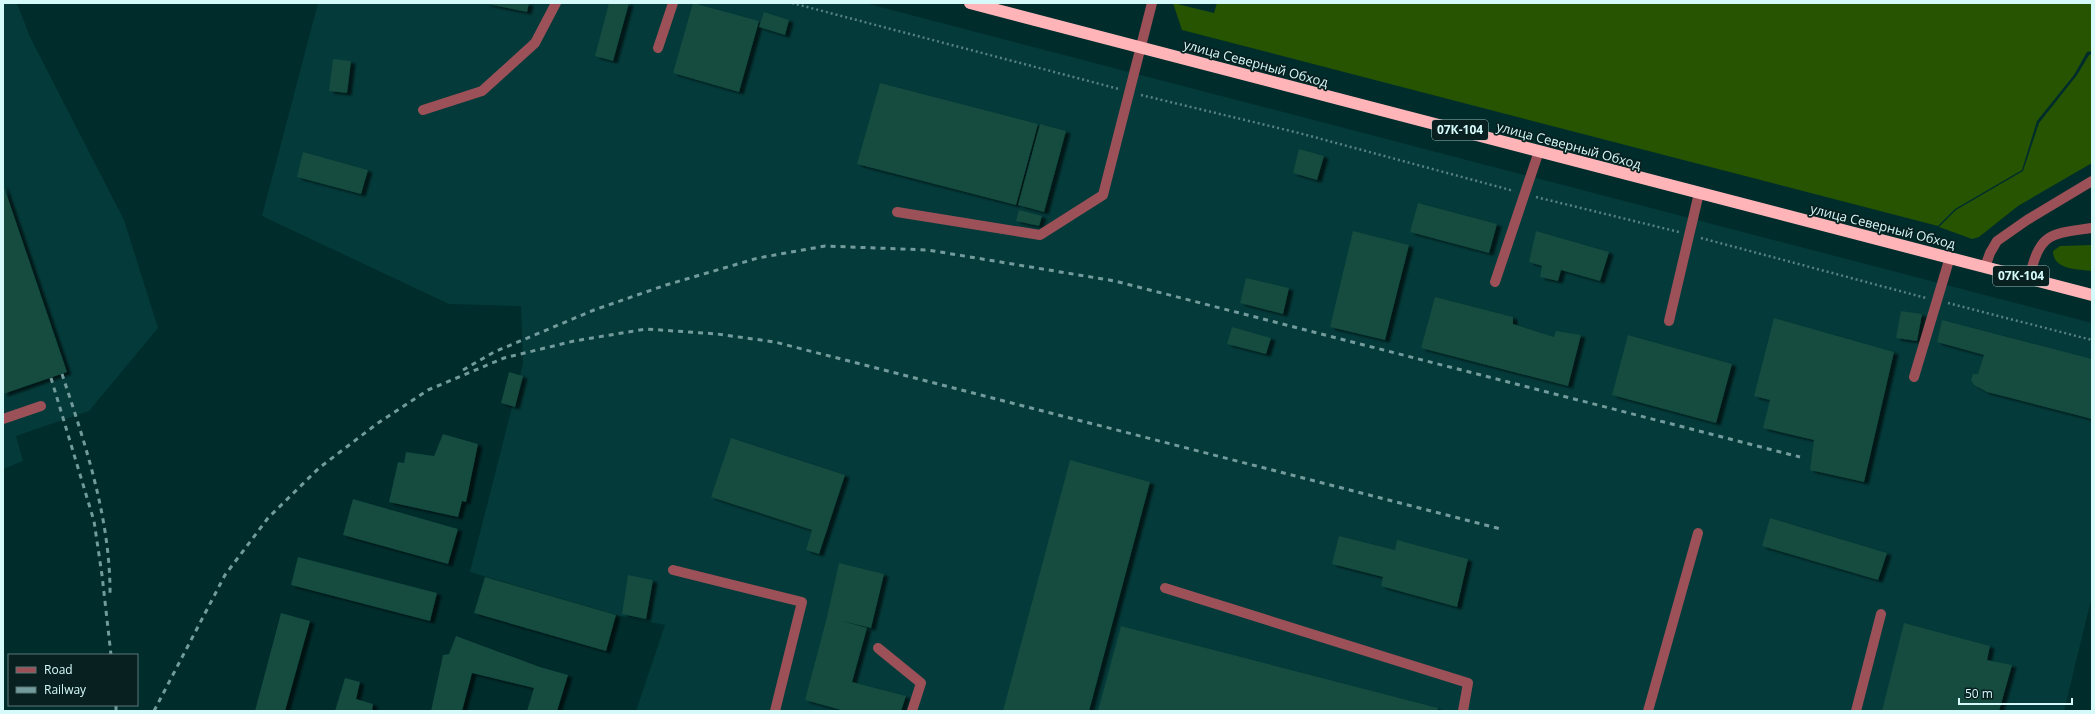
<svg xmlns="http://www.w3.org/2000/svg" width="2095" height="714" font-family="'Open Sans',sans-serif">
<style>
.built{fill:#043a3a}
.grass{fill:#265400}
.building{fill:#134b3f;filter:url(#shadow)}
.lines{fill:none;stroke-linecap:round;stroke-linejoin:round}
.path{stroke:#588181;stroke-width:2.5;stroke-dasharray:2 3;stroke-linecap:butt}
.minor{stroke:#9b5157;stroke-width:10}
.highway{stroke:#ffb4b8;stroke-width:12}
.rail{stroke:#739b9b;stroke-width:3;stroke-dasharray:5 5;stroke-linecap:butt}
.labels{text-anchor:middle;stroke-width:3.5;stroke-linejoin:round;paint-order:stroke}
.shield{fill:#082020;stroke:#98b9b9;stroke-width:1}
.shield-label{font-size:12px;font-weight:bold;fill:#d6fafa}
.street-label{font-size:13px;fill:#d6fafa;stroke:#082020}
</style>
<defs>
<filter id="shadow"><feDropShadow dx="4.5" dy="2.5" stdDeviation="1" flood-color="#0009"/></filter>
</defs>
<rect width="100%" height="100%" fill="#002c2c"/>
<path class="built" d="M3 3H17L30 37 124 220 158 328 89 411 16 436 23 461 3 469Z
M318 3H865L2092 323V596L2064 711H636L665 625 616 615 470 572 523 364 521 306 449 304 262 216Z"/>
<path class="grass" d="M1173 3 1214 13 1217 3H2092V51L2087 52 2074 75 2037 121 2022 170 1955 209 1938 226 1182 30Z
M2092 54V163L2018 206 1979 237 1972 239 1939 227 1956 210 2023 171 2039 123 2077 75 2089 55Z
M2092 245V271C2077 269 2053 270 2053 251L2060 246Z"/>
<path class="building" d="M483 3H529L527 12Z
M609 3H629L613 61 595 56Z
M693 3 759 21 739 92 673 73Z
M764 12 789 20 785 35 759 27Z
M333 59 351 61 347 93 329 91Z
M880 83 1038 124 1016 205 857 164Z
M1040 124 1066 131 1044 212 1018 205Z
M1299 149 1324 156 1317 180 1293 173Z
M303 152 368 170 361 194 297 177Z
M3 184 67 372 3 394Z
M1418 203 1497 224 1489 253 1410 232Z
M1019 210 1042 216 1039 226 1016 221Z
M1353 231 1409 245 1385 340 1330 327Z
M1536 231 1609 252 1600 281 1561 270 1558 281 1540 277 1542 266 1529 262Z
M1246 278 1289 288 1283 314 1240 303Z
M1435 297 1513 317V324L1554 337 1556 331 1581 335 1568 386 1421 348Z
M1901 311 1922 314 1917 341 1896 338Z
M1774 318 1894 352 1864 482 1810 470 1814 440 1763 428 1770 400 1754 396Z
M1942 320 2092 359V419L1987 392 1974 385 1971 380 1973 374H1978L1984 355 1937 342Z
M1232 327 1271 338 1266 354 1227 344Z
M1628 335 1732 364 1716 423 1612 395Z
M509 372 523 376 515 407 501 403Z
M443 434 478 444 466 502 462 501 458 517 389 502 398 462 404 463 406 452 434 456Z
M731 438 845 475 819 554 806 550 812 530 711 497Z
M1070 460 1150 482 1089 711H1003Z
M353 499 458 529 448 564 343 535Z
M1770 518 1887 553 1878 580 1762 546Z
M1339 536 1395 550 1397 540 1468 559 1457 607 1381 586 1383 577 1332 564Z
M298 557 437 593 430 621 291 585Z
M839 563 884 574 871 628 842 621 867 628 852 682 906 696 901 711H845L805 700 827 617Z
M628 575 653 580 646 619 622 614Z
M485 577 616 615 606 651 474 613Z
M281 613 310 621 285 711H255Z
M1904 623 1990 646 1987 660 2012 665 1999 711H1882Z
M1121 626 1438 708 1437 711H1098Z
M456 636 540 667 568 675 557 711H527L534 688 472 673 462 711H431L443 655 449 654Z
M345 678 360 682 356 699 373 704 372 711H335Z"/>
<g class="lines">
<path class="path" d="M792 3 1119 89
M1141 95 1299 133 1514 191
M1536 197 1679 232
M1701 238 1926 298
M1948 303 2092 340"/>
<path class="minor" d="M658 48 673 3
M423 110 482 91 535 43 556 3
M897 212 1040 235 1103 195 1152 3
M1985 267 1990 253 1997 241 2027 220 2092 181
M2029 279C2040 233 2048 234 2092 228
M1495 282 1539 151
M1669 321 1699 193
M1914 377 1950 257
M3 419 41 406
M673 570 802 602 775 711
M1165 588 1468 683 1463 711
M878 648 921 683 912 711
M1648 711 1698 533
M1856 711 1881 614"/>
<path class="highway" d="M970 3 2092 295"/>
<path class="rail" d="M463 370 494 352 594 310 666 285 758 258 825 246 928 250 1115 281 1800 457
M62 374C86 446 111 521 110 597
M51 378 94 521 102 575 111 655
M116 705V711
M154 711 225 575 268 518 319 468 378 423 428 390 504 358 574 341 646 329 717 334 775 342 1501 529"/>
</g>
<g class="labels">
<g class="shield">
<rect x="1432" y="120" width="56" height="20" rx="3"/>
<rect x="1993" y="266" width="56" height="20" rx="3"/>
</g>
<g class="shield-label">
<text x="1460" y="134">07К-104</text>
<text x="2021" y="280">07К-104</text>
</g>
<g class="street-label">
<text transform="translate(1256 63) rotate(15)" y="5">улица Северный Обход</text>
<text transform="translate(1569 145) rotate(15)" y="5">улица Северный Обход</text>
<text transform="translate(1883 226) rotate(14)" y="5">улица Северный Обход</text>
</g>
</g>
<rect width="2095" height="714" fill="none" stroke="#d6fafa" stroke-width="8"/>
<rect x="8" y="654" width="130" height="52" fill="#082020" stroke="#5a7777"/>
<rect x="16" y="667" width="20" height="6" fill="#9b5157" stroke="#5a7777"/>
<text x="44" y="674" font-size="12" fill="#d6fafa">Road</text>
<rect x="16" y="687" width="20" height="6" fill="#739b9b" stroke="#5a7777"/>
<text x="44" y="694" font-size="12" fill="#d6fafa">Railway</text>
<path d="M1959 698v6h113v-6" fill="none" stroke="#d6fafa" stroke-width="2"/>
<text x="1965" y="698" font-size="12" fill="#d6fafa" stroke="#082020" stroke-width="3" paint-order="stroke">50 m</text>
</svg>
